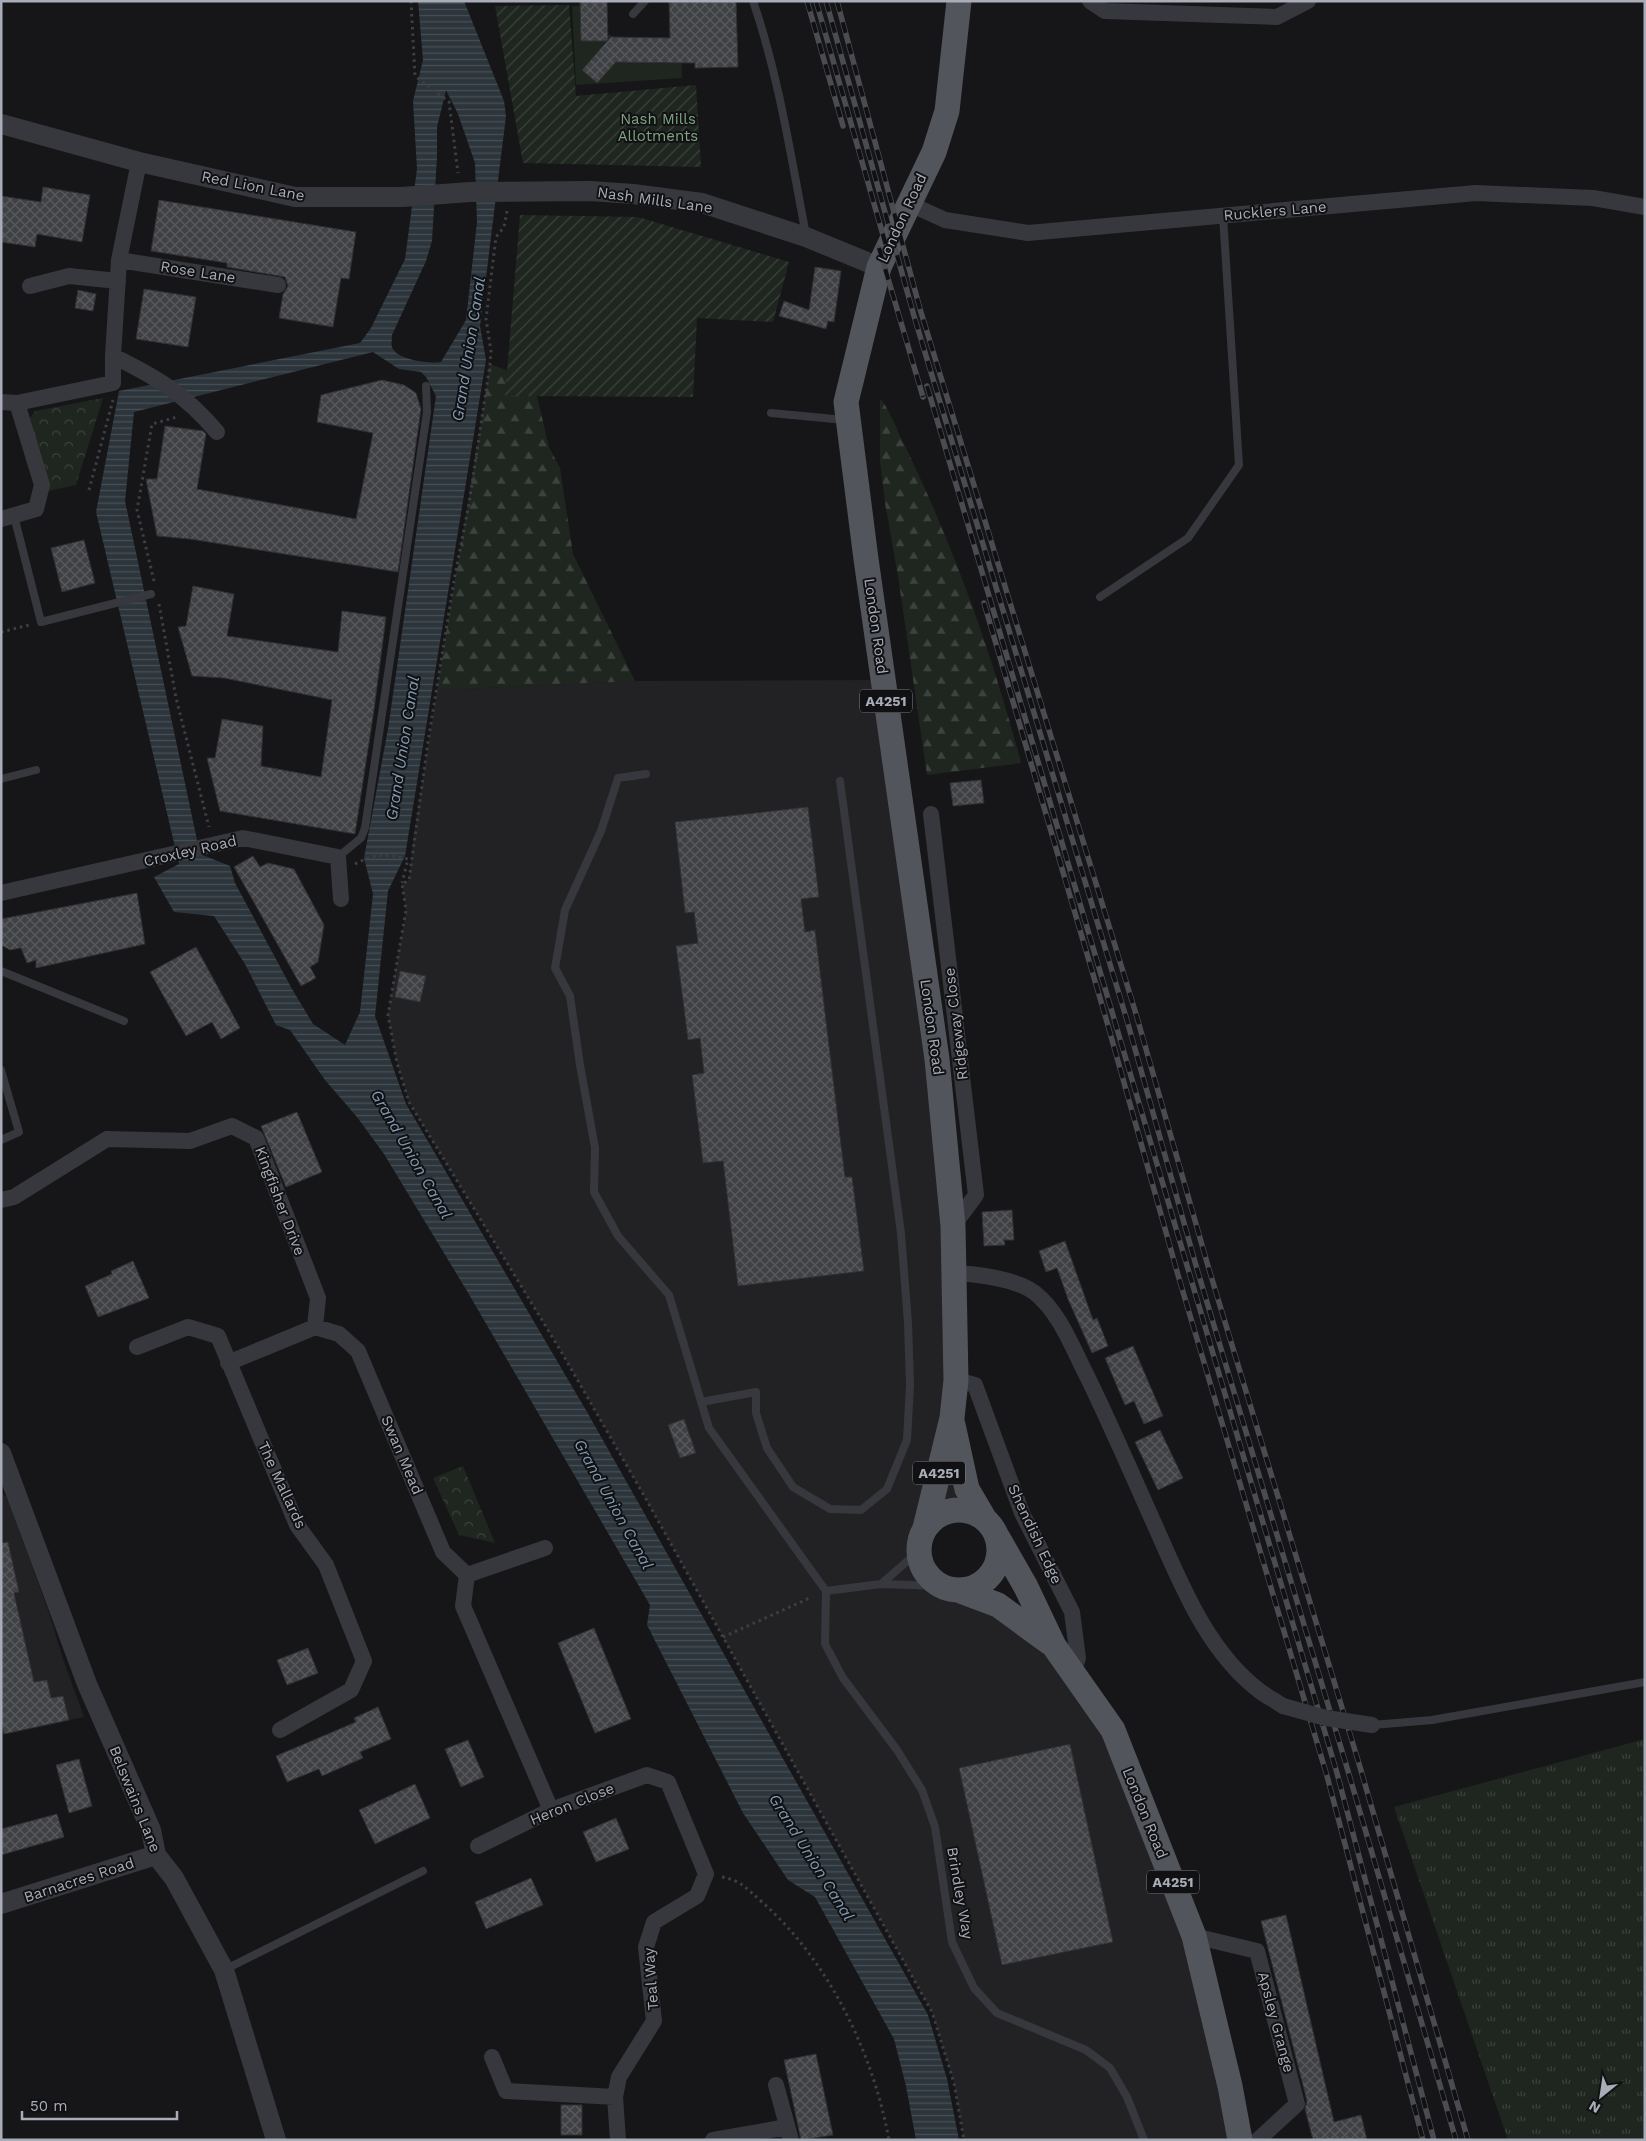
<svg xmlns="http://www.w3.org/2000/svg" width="1646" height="2141" font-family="'Work Sans',sans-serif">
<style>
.built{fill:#222225}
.grass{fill:url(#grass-tufts)}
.forest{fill:url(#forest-firs)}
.park{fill:url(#park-crowns)}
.garden{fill:url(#garden-furrows)}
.pitch{fill:#1e261f}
.water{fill:url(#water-rules);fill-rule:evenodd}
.building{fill:url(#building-cross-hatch);stroke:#303034}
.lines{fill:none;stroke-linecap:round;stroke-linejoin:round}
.path{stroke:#3d3f44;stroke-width:3;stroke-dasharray:2.5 4;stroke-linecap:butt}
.service{stroke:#37383d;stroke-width:8}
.minor{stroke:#37383d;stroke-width:16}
.tertiary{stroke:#37383d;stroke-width:20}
.primary{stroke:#53555c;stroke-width:25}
.rail-casing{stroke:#4a4c52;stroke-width:5.5}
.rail{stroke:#111113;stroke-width:4;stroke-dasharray:11;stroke-linecap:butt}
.minor-bridge{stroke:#37383d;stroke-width:16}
.labels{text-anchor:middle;stroke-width:4;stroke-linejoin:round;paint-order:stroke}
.shield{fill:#111113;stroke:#7b7e86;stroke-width:1}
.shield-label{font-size:14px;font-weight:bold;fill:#a8adb8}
.park-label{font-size:15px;fill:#7fa381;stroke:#111113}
.street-label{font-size:15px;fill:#a8adb8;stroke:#111113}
.water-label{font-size:16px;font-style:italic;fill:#7f9bb3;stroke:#111113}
</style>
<defs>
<pattern id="grass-tufts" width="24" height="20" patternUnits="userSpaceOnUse" patternTransform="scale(1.25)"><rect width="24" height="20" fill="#1e261f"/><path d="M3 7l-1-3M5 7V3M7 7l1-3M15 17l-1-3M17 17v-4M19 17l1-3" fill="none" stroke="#3c433d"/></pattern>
<pattern id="forest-firs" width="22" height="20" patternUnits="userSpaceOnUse" patternTransform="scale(1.25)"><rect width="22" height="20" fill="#1e261f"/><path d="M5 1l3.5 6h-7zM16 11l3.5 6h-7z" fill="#3c433d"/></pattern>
<pattern id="park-crowns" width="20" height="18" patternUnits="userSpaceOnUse" patternTransform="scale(1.25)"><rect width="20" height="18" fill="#1e261f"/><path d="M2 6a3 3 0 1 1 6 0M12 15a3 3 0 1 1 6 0" fill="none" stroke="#3c433d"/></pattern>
<pattern id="garden-furrows" width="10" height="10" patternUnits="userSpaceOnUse" patternTransform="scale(1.25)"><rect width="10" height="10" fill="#1e261f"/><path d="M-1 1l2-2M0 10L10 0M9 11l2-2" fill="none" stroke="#3c433d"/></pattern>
<pattern id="water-rules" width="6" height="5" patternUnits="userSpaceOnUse" patternTransform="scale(1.25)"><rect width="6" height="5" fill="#2c353c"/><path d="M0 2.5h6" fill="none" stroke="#485056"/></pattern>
<pattern id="building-cross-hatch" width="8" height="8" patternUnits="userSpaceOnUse" patternTransform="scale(1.25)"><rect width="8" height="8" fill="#404145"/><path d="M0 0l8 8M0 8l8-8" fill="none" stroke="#595a5e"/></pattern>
</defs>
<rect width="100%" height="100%" fill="#161618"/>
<path class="built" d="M883 680 937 1059 956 1380 972 1512 926 1528 919 1551 930 1577 1020 1620 1113 1730 1194 1936 1240 2140H964L954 2083 932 2012 646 1499 562 1353 409 1102 397 1063 388 1015 406 910 402 884 409 880 414 834 437 690 635 681Z
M1 1493 7 1497 49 1613 63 1659 84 1717 1 1734Z"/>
<path class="grass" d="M1645 1739V2140H1508L1394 1807Z"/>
<path class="forest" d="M490 364 519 375 536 392 549 447 560 468 573 554 635 681 437 690C454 581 474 473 490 364Z
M880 399C887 404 898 432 903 442 953 544 992 653 1021 763L927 775 898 576 885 503 880 462Z"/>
<path class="park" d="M103 398 76 485 48 491 30 418 35 411Z
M463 1466 495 1543 459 1535 433 1478Z"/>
<path class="garden" d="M569 5 576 96 696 85 701 167 523 163 495 6Z
M520 215 638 217 789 262 773 322 697 318 693 397 505 396Z"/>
<path class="pitch" d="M605 4 606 34 628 41H681L682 78 576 85 572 6Z"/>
<path class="water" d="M418 1H464L504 101 506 116 480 326 486 360 405 856 388 891 375 1016 406 1104 587 1412 928 2015 947 2079 959 2140H916L906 2086 894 2039 815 1897 788 1880 743 1813 647 1625 650 1605 467 1291 384 1154 357 1117 325 1080 290 1030 276 1025 245 964 214 916 174 912 154 877 179 864 96 512 119 391 360 343 371 328 405 259 417 169 413 101 423 60ZM446 90 458 114 475 163 477 222 466 320 441 362C430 364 396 360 392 347 391 344 392 339 392 335L426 261 432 241 437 157V127ZM373 352 399 369 421 372 426 377 436 396 388 729 364 858 373 894 360 1012 345 1045 313 1024 292 989 235 883 230 866 200 854 125 501 134 412Z"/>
<path class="building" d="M580 1H607L608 41H581Z
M669 1H736L738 67 695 68V63L616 62 597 83 582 70 611 37 670 38Z
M43 187 90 195 82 242 37 234 35 247 1 242V196L41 202Z
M159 200 356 232 349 279 341 278 333 327 279 318 283 294 288 286 285 277 227 267V263L151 251Z
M815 267 841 271 834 322 828 321 826 329 779 316 784 301 809 310Z
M144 289 196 297 188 347 136 339Z
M78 290 96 294 93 311 75 308Z
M382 380 404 385 416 393 421 409 398 572 190 539 157 536 146 479H157L165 426 203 431 206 434 197 489 356 519 373 433 317 422 321 395Z
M84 540 95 583 62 592 51 548Z
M193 586 234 594 227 636 338 652 342 611 386 617 374 710 355 834 220 811 207 758H215L222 719 263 726 261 766 321 777 332 700 224 678 192 676 178 627 186 626Z
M981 780 984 803 953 806 950 783Z
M808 807 819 897 801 899 805 932 815 930 845 1177H852L864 1271 738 1286 723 1161 703 1163 692 1075 704 1073 700 1038 688 1040 676 946 698 943 694 912 685 913 675 822Z
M253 856 260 867 268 863 294 869 324 925 318 962 310 967 316 978 301 986 234 867Z
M137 893 145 944 36 968V960L27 963 21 948 10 950 1 945V919Z
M196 947 240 1028 221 1039 212 1022 186 1036 150 972Z
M400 971 426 976 420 1002 395 997Z
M297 1112 322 1172 286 1187 261 1126Z
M1012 1210 1014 1240H1004L1005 1245 984 1246 982 1212Z
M1065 1241 1093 1320 1097 1318 1108 1346 1092 1353 1068 1299 1057 1268 1046 1272 1039 1251Z
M133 1261 149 1298 98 1317 85 1286 112 1274 111 1271Z
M1133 1346 1163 1416 1144 1424 1134 1401 1125 1405 1105 1358Z
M684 1419 696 1453 680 1458 668 1425Z
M1160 1430 1183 1478 1158 1490 1135 1442Z
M8 1542 19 1592 14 1593 34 1682 47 1680 51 1698 63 1696 69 1720 4 1734 1 1722V1543Z
M594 1628 631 1719 595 1733 558 1643Z
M308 1648 318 1673 287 1685 277 1660Z
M378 1707 391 1739 360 1752 363 1758 322 1776 319 1769 287 1782 276 1756 356 1722 354 1718Z
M468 1740 484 1777 461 1787 445 1749Z
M1070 1744 1113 1942 1002 1965 959 1768Z
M79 1759 92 1806 69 1813 56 1765Z
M415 1784 430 1818 375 1844 359 1810Z
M57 1814 64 1837 1 1855V1829Z
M616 1818 629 1849 596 1862 583 1832Z
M531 1878 543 1905 486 1929 475 1902Z
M1286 1915 1334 2122 1361 2115 1367 2140H1313L1305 2109 1307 2101 1261 1921Z
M816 2054 833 2135 801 2140 784 2060Z
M561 2105H582V2135H561Z"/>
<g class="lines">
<path class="path" d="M411 1 415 76 449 102 458 173
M507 211 504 227 496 237 486 319 491 351 490 364 469 504 455 575 428 742 409 880 402 884 406 910 388 1015 397 1063 409 1102 562 1353 646 1499 932 2012 954 2083 964 2140
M89 490 113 400
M154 581 137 510 152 424 177 417
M159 604 176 698 209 827
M1 632 29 625
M355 864C376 853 386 854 408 859L402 883
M723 1637 812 1597
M722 1877C742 1881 747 1889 762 1902 829 1961 873 2053 889 2140"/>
<path class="service" d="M753 1C779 77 791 157 806 235
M633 14 645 1
M771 413 845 420
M14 516 41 622 151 594
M1100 597 1188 538 1239 465 1223 216
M646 774 618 778 601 831 565 910 555 968 570 996 580 1065 595 1148 594 1192 618 1236 669 1295 709 1428 826 1591 881 1584 943 1586
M1 779 36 770
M338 857 361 838 365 828 427 412 426 386
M1 971 124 1021
M1 1070 19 1132 1 1140
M701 1402 756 1392V1413L767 1448 793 1487 830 1509 861 1510 887 1489 907 1440 910 1385 908 1323 901 1233 840 781
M881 1584 919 1551
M826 1591 825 1644 843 1678 897 1750 922 1790 935 1827 952 1942 974 1988 997 2013 1086 2050 1110 2068 1127 2097 1144 2140
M1372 1725 1432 1720 1645 1682
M226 1969 423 1871"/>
<path class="minor" d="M1090 1 1105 11 1277 17 1308 1
M139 162 119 260 113 356C156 377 185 394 217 432
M908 203 945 220 1028 233 1476 193 1593 198 1645 207
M119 260 278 285
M30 286 69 276 118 281
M1 402 17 403 113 383V356
M1 519 36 509 42 485 17 403
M931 814 976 1195 953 1226
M1 893 243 838 338 857 341 899
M1 1200 14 1197 107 1139 190 1141 232 1126 256 1138 318 1298 315 1327
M955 1273C977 1274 1017 1279 1035 1293 1060 1313 1072 1347 1087 1376 1110 1423 1131 1472 1153 1521 1180 1581 1206 1651 1261 1692 1268 1697 1276 1701 1283 1706
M137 1347 188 1327 218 1336 297 1525 326 1565 364 1661 351 1690 280 1730
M228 1363 315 1327 339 1334 358 1351 443 1552 467 1575 463 1606 551 1810
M956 1380 975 1385 1022 1513 1072 1612 1078 1658 1072 1674
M467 1575 545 1548
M478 1846 551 1810 647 1775 668 1782 706 1874 697 1896 654 1922 646 1947 654 2021 619 2077 615 2097 618 2140
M1194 1936 1257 1951 1297 2104 1258 2140
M492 2057 506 2091 615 2097
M776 2085 791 2140
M713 2140 787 2127"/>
<path class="tertiary" d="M1 124 139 162 295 197H402L470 192 590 191 633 194 702 203 806 237 879 267
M1 1453 87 1684 151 1830 156 1855 174 1878 224 1970 276 2140
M1 1904 156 1855"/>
<path class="primary" d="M953 1425 967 1489 984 1518
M919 1550a40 40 0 1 1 80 0a40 40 0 1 1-80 0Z
M925 1528 952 1418 956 1380 953 1226 937 1059 866 559 846 402 879 267 934 152 947 111 959 1
M998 1538 1026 1587 1054 1646 1113 1730 1194 1936 1230 2086 1240 2140
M958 1590 998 1605 1050 1643"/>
<defs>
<path id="rail" d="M807 1 843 126
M816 1 889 256
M826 1 914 316 1126 1017 1197 1269 1348 1771 1456 2140
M837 1 920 309 1136 1014 1208 1266 1360 1767 1468 2140
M879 248 923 397
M927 386 1337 1773 1434 2140
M984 603 1107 1022 1178 1275 1327 1776 1423 2140"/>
</defs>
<use href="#rail" class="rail-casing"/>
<use href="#rail" class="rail"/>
<path class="minor-bridge" d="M1283 1706 1326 1718 1372 1725"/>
</g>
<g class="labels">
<g class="shield">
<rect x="860" y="689.5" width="52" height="23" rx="4"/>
<rect x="913" y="1461.5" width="52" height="23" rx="4"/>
<rect x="1147" y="1870.5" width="52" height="23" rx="4"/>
</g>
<g class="shield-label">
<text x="886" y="706">A4251</text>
<text x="939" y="1478">A4251</text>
<text x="1173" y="1887">A4251</text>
</g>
<g class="park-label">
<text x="658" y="124">Nash Mills<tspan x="658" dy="17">Allotments</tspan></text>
</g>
<g class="street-label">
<text transform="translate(253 186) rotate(11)" y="5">Red Lion Lane</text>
<text transform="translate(655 200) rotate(8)" y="5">Nash Mills Lane</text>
<text transform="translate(1275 211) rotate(-5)" y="5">Rucklers Lane</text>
<text transform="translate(902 218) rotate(-65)" y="5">London Road</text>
<text transform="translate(198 272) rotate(9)" y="5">Rose Lane</text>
<text transform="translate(876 626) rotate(82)" y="5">London Road</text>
<text transform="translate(190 851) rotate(-13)" y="5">Croxley Road</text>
<text transform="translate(956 1024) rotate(-97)" y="5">Ridgeway Close</text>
<text transform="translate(932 1027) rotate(82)" y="5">London Road</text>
<text transform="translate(280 1201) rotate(69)" y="5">Kingfisher Drive</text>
<text transform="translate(402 1455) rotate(67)" y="5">Swan Mead</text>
<text transform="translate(282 1485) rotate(65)" y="5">The Mallards</text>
<text transform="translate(1035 1534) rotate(65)" y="5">Shendish Edge</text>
<text transform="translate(135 1799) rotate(68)" y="5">Belswains Lane</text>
<text transform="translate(572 1804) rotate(-22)" y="5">Heron Close</text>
<text transform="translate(1145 1813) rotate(68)" y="5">London Road</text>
<text transform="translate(79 1880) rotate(-18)" y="5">Barnacres Road</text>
<text transform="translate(960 1893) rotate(80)" y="5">Brindley Way</text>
<text transform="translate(651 1979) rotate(-94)" y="5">Teal Way</text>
<text transform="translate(1276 2022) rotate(75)" y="5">Apsley Grange</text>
</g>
<g class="water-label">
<text transform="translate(468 349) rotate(-81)" y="6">Grand Union Canal</text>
<text transform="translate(402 748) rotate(-81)" y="6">Grand Union Canal</text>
<text transform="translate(412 1154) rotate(60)" y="6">Grand Union Canal</text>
<text transform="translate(614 1504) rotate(61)" y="6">Grand Union Canal</text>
<text transform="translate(812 1857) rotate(58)" y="6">Grand Union Canal</text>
</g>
</g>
<rect width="1646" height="2141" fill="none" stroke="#a8adb8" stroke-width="5"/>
<g transform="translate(1601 2096) rotate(210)" stroke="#111113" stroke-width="4" paint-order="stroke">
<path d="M0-4L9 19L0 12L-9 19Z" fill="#a8adb8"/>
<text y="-8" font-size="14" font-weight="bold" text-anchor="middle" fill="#a8adb8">N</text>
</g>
<path d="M22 2111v8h155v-8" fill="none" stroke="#a8adb8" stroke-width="2.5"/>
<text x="30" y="2111" font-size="15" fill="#a8adb8" stroke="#111113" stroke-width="4" paint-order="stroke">50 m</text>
</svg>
